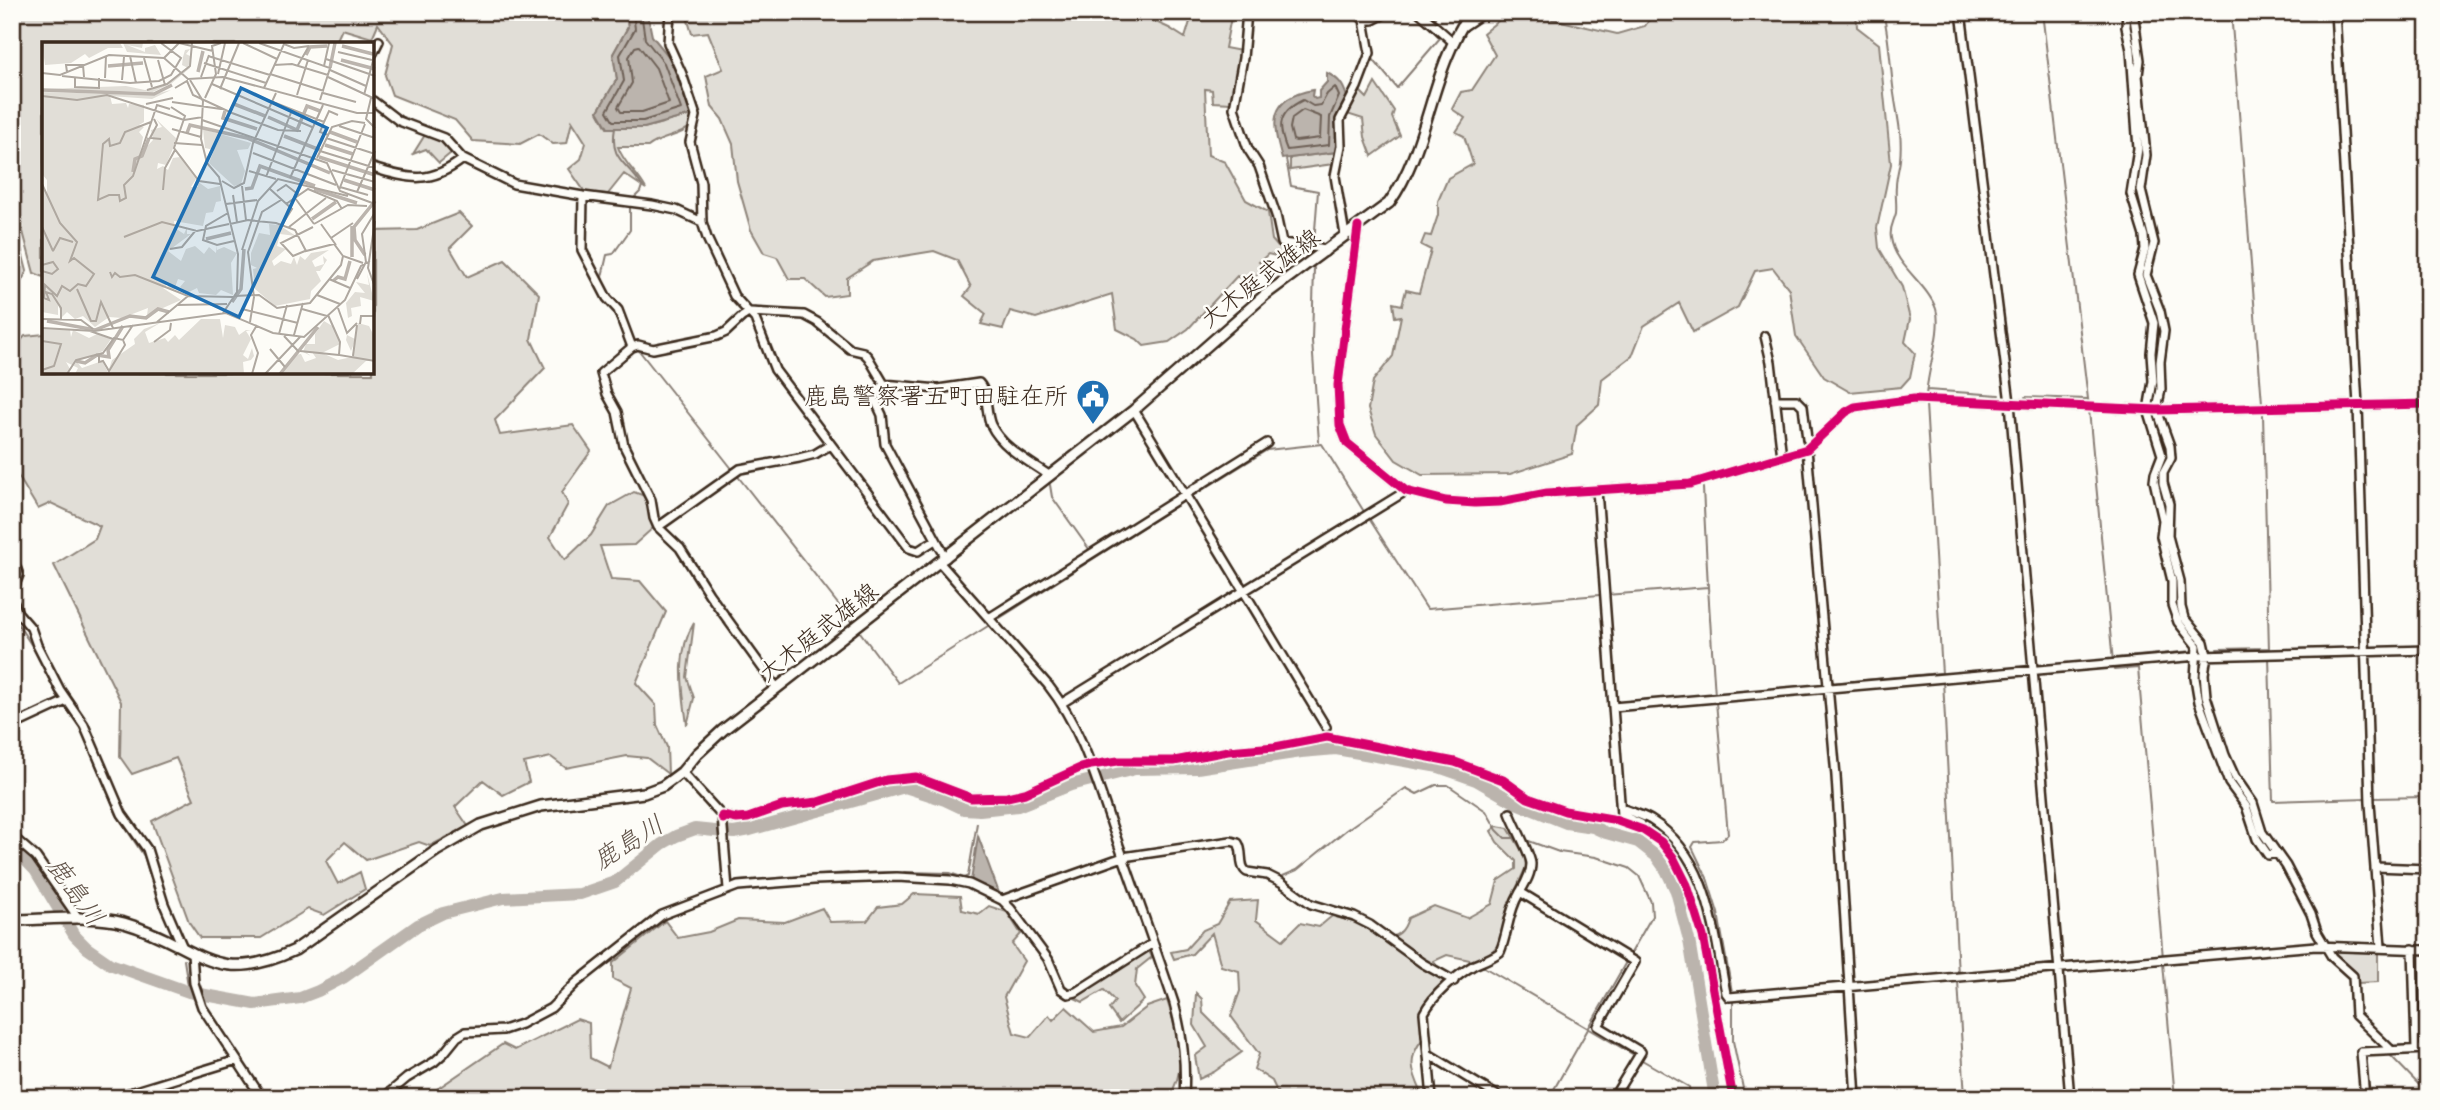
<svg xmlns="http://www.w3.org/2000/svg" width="2440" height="1110" font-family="'Playpen Sans','Klee One',sans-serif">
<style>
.green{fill:#e1ded7;stroke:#8e847a;stroke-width:2}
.water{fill:#bbb4ad;stroke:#887d74;stroke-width:2}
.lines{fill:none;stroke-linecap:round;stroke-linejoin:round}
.shore{stroke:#6e6157;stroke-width:2}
.stream{stroke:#887d74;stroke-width:2}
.river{stroke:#bbb4ad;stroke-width:12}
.minor-casing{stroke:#3b2a1e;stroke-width:12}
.major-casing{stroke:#3b2a1e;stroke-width:14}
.minor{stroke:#fdfcf7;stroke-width:7}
.major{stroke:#fdfcf7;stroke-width:9}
.cycleway-casing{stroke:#fdfcf7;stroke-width:13}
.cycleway{stroke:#d6006c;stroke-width:9}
.labels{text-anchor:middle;stroke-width:5;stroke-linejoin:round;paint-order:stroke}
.street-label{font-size:24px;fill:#3b2a1e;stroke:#fdfcf7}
.poi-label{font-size:24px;fill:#3b2a1e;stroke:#fdfcf7;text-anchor:end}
.water-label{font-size:26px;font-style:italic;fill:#615349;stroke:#fdfcf7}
.inset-river{fill:none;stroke:#bbb4ad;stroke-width:3.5}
.inset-road{fill:none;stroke:#afa8a0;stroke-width:2}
.view{fill:#1f6fb2;fill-opacity:0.15;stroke:#1f6fb2;stroke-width:3.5}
.inset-edge{fill:none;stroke:#3b2a1e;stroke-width:3.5}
</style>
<rect width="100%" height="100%" fill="#fdfcf7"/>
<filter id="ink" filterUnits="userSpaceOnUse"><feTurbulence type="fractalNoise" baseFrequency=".0143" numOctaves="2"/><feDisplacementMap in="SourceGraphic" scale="14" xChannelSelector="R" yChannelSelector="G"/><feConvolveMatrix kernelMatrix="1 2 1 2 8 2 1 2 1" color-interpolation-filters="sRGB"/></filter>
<g filter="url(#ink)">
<path class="green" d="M12 12H626L628 27 613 54 617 79 598 111 607 128H644L691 115 693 123C682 138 662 135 648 147H618C624 164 637 172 646 189L624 174 608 194 585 192 569 169 581 159 586 143 572 121 567 143 553 144 539 134 520 144 473 141 455 120 392 95 385 75 393 44 378 24 372 38 342 29 335 44H44V277L34 273 17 209 12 201Z
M698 12H1134L1169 28 1185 38 1193 12H1232L1225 48 1241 51 1231 103 1213 102 1212 90 1205 89 1208 155 1225 162 1246 200 1268 212 1272 240 1278 247 1293 249 1292 260 1268 254 1259 262 1267 269 1246 281 1237 276 1188 329 1169 342 1144 346 1137 339 1117 329 1112 294 1036 318 1010 311 1003 329 981 324 986 314 964 296 971 287 957 260 934 251 873 261 847 278V294L825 297 805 279H789L777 257 764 253 751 230 737 181 733 144 722 119 712 107 706 76 723 69 708 32 692 34 687 17Z
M1509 12H1550L1552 19 1617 34 1645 26 1655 12H1856L1857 27 1879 44 1891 164 1877 228 1879 248 1902 287 1910 319 1905 342 1915 353 1910 377 1901 387 1850 392 1824 377 1796 336 1789 289 1773 268 1755 271 1738 307 1693 332 1679 303 1644 326 1632 356 1602 379 1599 405 1577 425 1572 454 1510 474 1422 475 1396 460 1376 434 1368 409 1373 381 1393 356 1401 316 1395 317 1393 303 1402 305 1406 290 1419 293 1431 250 1421 245 1425 235 1431 236 1438 215V201L1448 178 1473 164 1464 136 1456 132 1465 118 1452 109 1461 92 1472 90 1495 55 1483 33Z
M1375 83 1394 111 1392 117 1400 136 1372 156 1365 137 1363 119 1347 114 1359 90 1367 98Z
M428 130 452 140 457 148 439 163 426 149 413 154Z
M1336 152 1333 164 1290 170V158Z
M459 213 472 226 450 248 467 277 505 260 539 294 531 339 545 368 495 420 500 435 573 425 591 451 562 492 568 504 550 537 565 560 591 535 609 506 634 492 645 496 653 528 634 545 600 546 611 579 640 581 666 612 636 683 656 705 657 725 667 747 668 774 647 758 627 756 566 768 551 757 524 763 529 782 503 795 483 780 455 807 468 826 430 846 419 842 366 860 345 842 326 861 338 884 360 872 365 889 324 915 308 909 261 938H200L189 922 152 821 194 799 176 758 132 774 120 757 121 702 54 565 95 539 100 526 51 503 38 509 12 466V385L17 381 12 350 25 336 44 334V373H373V231L417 230Z
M12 214 27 271 21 282H12Z
M694 623 687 677 694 698 687 725C683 692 675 653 694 623Z
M1497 826 1508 828 1525 856 1526 867 1507 909 1499 943 1491 953 1474 961 1447 955 1434 961 1444 982C1423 1003 1420 1010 1422 1040 1405 1061 1414 1075 1424 1098H1280L1272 1081 1254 1069 1259 1054 1231 1016 1240 991 1239 971 1221 966 1212 933 1192 954 1174 959 1171 952 1186 949 1203 930 1217 924 1230 902 1258 900 1256 920 1283 940 1300 923 1319 927 1332 916 1358 923 1384 939C1398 936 1404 932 1408 918L1434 906 1467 918 1492 904 1498 881 1516 869V861L1497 842 1491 831Z
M914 894 960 896 962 910 979 914 989 906 1007 912 1021 934 1012 944 1024 961 1004 997 1014 1033 1030 1037 1049 1015 1053 1020 1066 1007 1094 1032 1121 1027 1147 1007 1167 1000C1177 1033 1190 1067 1168 1098H424L503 1044 515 1050 577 1019 589 1023 590 1058 608 1067 631 988 613 979V963L665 921 678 938 709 932 738 920 785 922 822 908 830 922 867 921 878 907 902 904Z
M1148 949 1152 957 1137 969 1135 986 1144 1000 1119 1023 1109 1009 1115 1001 1104 990 1083 1002 1075 998Z
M2333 949 2378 952V982L2357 983 2355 972 2334 954Z
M1196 993 1202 999 1203 1013 1242 1052 1214 1072 1199 1079 1195 1056 1207 1047 1194 1025Z"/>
<path class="water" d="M626 12H647L652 36 670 58 691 115 644 128H608L598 111 617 79 613 54 628 27Z
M1327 73C1339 79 1343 84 1347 97L1337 119 1336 152 1282 159C1272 124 1267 98 1313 90L1312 96 1315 99 1319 98V91L1327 82Z
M978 836 999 893 971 881Z"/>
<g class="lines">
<path class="shore" d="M633 12 635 29 620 55 624 81 607 111 613 121H643L681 109 664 63 645 39 641 12
M639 46 656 68 669 103 642 112H621L618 107 632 83 629 57 635 47Z
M1335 87 1339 96 1330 117 1329 145 1287 150C1277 126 1278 112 1303 100L1313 106 1321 105 1327 94Z
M1303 110 1321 117 1320 138 1296 141 1293 140 1290 128 1292 118Z"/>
<path class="stream" d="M1883 12C1889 37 1890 61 1893 86 1896 113 1903 131 1900 160 1899 169 1896 177 1896 186 1895 195 1897 204 1896 213 1894 222 1889 227 1891 238 1895 266 1927 283 1936 309 1943 330 1926 373 1926 398
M2042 12 2088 399
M2231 12 2262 403
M1434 19 1438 12
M2130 24 2135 53
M1372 58 1397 88 1440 38 1430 28
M615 128C609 161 628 162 642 186L640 192 631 201
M1286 159 1291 186 1318 191 1314 243
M2137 181 2141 149
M2136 187 2149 249
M1314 268 1312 341 1319 442
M604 285 602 277 607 255 613 254 630 230V206
M2148 295 2159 330 2156 362 2157 381 2153 405
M621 309 627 323
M637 348 733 470
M1927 390 1999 395
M2025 397 2088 399 2089 404
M1926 404 1942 674
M2089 410 2113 662
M2263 414 2269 650
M2153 416 2164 439
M736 474 852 622
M1050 485 1052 497 1089 549
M1703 488 1708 587
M1191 497 1267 450 1322 444 1363 510
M2165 506C2163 497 2158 487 2158 478 2159 466 2167 457 2166 444
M1370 520 1427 609 1600 595
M2172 566C2177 583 2173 600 2180 615
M1606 595 1708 587 1715 696
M1000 618 1186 500
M15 620 34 649 59 699
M2191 631 2200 643 2202 654
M860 632 898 683 988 626
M2217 649 2268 648
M2269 656 2273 801 2368 798
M2114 658 2193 651
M2114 668V670L2138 668 2163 958
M2199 678 2202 659
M1943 680 1958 975
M1831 683 1940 673
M1716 694 1825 684
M1716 702 1728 834 1722 840 1695 842 1692 847 1707 878 1718 913 1732 992
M65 707 79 724 117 815 144 856 158 903 173 933
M2230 776 2250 804 2254 819
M2373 798 2428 797
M979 815 980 810
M2259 835 2270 850
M1526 840 1559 852 1596 857 1629 868 1639 876 1651 902 1652 916 1631 953
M2275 858 2307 914
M904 872 950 873 964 878 968 876 977 823
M858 873 895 872
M1283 876 1297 870 1346 830 1406 788 1417 794 1436 785H1448L1486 811 1497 830 1505 838H1515
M794 877 848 873
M736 881 784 878
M2314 932 2319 943
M184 960 189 992
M2163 963 2175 1098
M1482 966 1634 1055
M1958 981 1965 1098
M1733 998V1041L1745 1098
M2389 1054 2428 1094
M2365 1058 2369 1098
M1642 1060 1689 1087 1691 1098
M1549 1098 1626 962"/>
<path class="river" d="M12 846 35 870 74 935 87 948 110 964 189 992 255 1004 300 998 318 991 343 978 418 925 443 913 503 898 580 894 615 882 662 844 676 836 695 829 734 833 750 830 905 787 945 800 964 809 980 810 1018 806 1071 785 1135 769 1197 768 1301 752 1336 749 1439 767 1476 780 1516 803 1566 823 1593 827 1606 833 1638 842 1656 856 1666 870 1676 891 1689 940 1715 1098"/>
<defs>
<path id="minor" d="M670 12 668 43 682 74 696 116 690 142 701 183 702 222 707 238 734 296 755 319 775 370 909 548 918 551 935 540
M1247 12 1243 58 1234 108 1248 149 1259 166 1276 215 1282 243 1320 248 1325 252
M1419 12 1452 41
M1961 12 2010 403 2070 1098
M2127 12 2126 27 2131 50 2138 149 2131 194 2144 236 2145 249 2138 275 2154 323 2151 353 2153 381 2148 410 2162 455 2155 473 2154 481 2163 520 2161 536 2172 581V605L2178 622 2197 646 2195 678 2199 702 2229 783 2246 806 2257 839 2268 855 2277 853
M2136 12 2134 18 2140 60 2138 75 2146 155 2141 190 2154 243 2146 275 2160 311 2164 331 2160 362 2161 389 2157 410 2170 446 2171 458 2163 473V483L2169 504 2168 536 2180 581 2181 607 2184 618 2204 642 2207 655 2204 674 2206 696 2225 755 2235 777 2253 803 2262 832 2286 866 2311 914 2317 932 2332 957 2353 976 2355 1015 2390 1049
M2335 12 2358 405 2370 803 2381 947
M1364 20H1373L1388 12
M1464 26 1485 12
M373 53 379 41
M373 101 399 121 444 138 463 159 514 184 583 196 652 205 676 210 702 222
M373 168C410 180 431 184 463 159
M583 196 582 250 607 298 618 310 632 347
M1358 227 1338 385 1340 425 1347 443 1406 491 1446 501 1475 503 1500 502 1547 493 1690 484 1807 449 1846 412 1855 407 1914 399 2157 410 2428 404
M1345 235 1335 176 1341 146 1340 120 1357 87 1370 53 1364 20 1356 12
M1765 336 1771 362 1782 457
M884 384 938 389 979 383C989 394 985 412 991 425 1002 448 1030 462 1050 476
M884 384 875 395V400L882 415 885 444 946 558
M1775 400H1797L1803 406 1807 439 1813 444
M1134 410 1326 727
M1807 449 1836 776 1856 1098
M1597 490 1621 815 1641 824 1643 829
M658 527 740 469 799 458 815 454 830 445
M12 557 19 575 13 591V601L18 613 31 628 37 645 60 690 84 725 122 814 147 849 164 904 183 948
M940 563 1048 685C1081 727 1095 776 1112 826 1133 885 1154 944 1174 1003 1183 1037 1186 1063 1184 1098
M989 618 1267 443
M777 688 709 594 680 548 658 527 654 518 651 500 624 446 617 412 607 394 601 373 632 347 638 345 653 349 717 336 726 332 742 317 750 312 804 315 817 322 850 349 863 352 868 357 884 384
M1062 703 1406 491
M1613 707 2198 656 2428 650
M12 726 66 701
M682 772 722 816 728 889
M1621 808C1631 812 1642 815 1651 820 1709 856 1714 932 1726 993L1729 997 2316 946 2428 950
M722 816 737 819 748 818 782 806 818 802 886 780 916 777 971 798 1007 797 1025 793 1080 768 1091 765 1118 761H1174L1228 751 1275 747 1327 737 1455 762 1503 780 1528 798 1565 811 1612 819 1643 830 1661 842 1673 857 1687 885 1703 936 1733 1098
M12 836 36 857 79 919
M2375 867 2428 869
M1520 892 1635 962 1598 1026 1641 1052 1613 1098
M1002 900 1123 857 1231 841 1238 843C1244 852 1238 866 1247 872L1267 875 1281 882 1311 904 1354 917 1370 925 1422 963 1454 981
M2413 949 2416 1049
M192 952 194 983 202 1007 262 1098
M1430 1055 1501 1098
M113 1098 237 1060
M383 1098 407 1078 434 1062 444 1053 457 1037 465 1032 503 1030 521 1024 551 1008 576 983 662 915 738 886 814 880 897 877 950 880 969 884 1002 900 1011 909 1048 959 1061 989 1068 994 1076 992 1153 943
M1432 1098 1424 1013C1433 995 1457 975 1474 965 1483 961 1492 958 1500 952 1508 933 1508 912 1519 894 1524 885 1531 875 1531 864 1531 855 1514 824 1510 813
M2365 1098 2361 1052 2428 1049"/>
<path id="major" d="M12 920C47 920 91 914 124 923 198 944 212 989 295 950L436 851 481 825 541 806 644 793 663 786 682 772 697 754 723 730 1134 410 1265 295 1389 203C1430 146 1429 72 1471 12
M12 1090V1098"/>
</defs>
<use href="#minor" class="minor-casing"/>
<use href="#major" class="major-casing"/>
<use href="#minor" class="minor"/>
<use href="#major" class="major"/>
<defs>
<path id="cycleway" d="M1358 227 1338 385 1340 425 1347 443 1406 491 1446 501 1475 503 1500 502 1547 493 1690 484 1807 449 1846 412 1855 407 1914 399 2157 410 2428 404
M723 819 722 816 737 819 748 818 782 806 818 802 886 780 916 777 971 798 1007 797 1025 793 1080 768 1091 765 1118 761H1174L1228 751 1275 747 1327 737 1455 762 1503 780 1528 798 1565 811 1612 819 1643 830 1661 842 1673 857 1687 885 1703 936 1733 1098"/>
</defs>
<use href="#cycleway" class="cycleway-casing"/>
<use href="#cycleway" class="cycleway"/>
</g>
</g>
<defs>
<symbol id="civic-pin" viewBox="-11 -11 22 30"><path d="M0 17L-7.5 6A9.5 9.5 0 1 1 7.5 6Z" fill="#1f6fb2" stroke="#fdfcf7"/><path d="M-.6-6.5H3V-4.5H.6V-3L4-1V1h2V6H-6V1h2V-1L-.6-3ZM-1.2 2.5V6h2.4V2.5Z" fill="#fff"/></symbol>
</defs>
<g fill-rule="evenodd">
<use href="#civic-pin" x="1074" y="377" width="38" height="52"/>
</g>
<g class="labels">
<g class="street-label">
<text transform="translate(1260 278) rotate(-38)" y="8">大木庭武雄線</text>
<text transform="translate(818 632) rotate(-38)" y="8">大木庭武雄線</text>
</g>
<g class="poi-label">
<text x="1068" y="404">鹿島警察署五町田駐在所</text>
</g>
<g class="water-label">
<text transform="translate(628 842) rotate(-32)" y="9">鹿島川</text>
<text transform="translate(76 891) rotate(54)" y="9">鹿島川</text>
</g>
</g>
<g transform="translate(42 42)">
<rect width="332" height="332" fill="#fdfcf7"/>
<path d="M0 1H78L81 6H66L47 16 43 12 29 21 3 23ZM81 1H101L100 6 85 3 103 10V6L113 3 119 13 85 10ZM151 1 148 26 130 41 111 50 0 47 84 44 103 48 123 43 146 26 140 23 141 15 143 8 148 7 144 12 148 14ZM129 48 110 57 68 54 70 62 84 61 86 66 87 62 102 63V80L97 83 102 85 97 90 101 95 98 112 111 98 109 88 120 85 114 77 135 97 124 123 116 121 115 127 121 124 126 128 131 116 138 115 154 137 149 145H156L155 139 166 147 178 144 179 159 174 160 171 170 164 171 161 184 132 179 133 186 142 192 145 185V192H149L126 209 139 219 144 207 153 204 162 212 167 205 174 211 175 203V208L182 205 195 211 189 221 191 253 179 248 174 253 157 251 155 246 145 251 138 245 143 239 136 237 132 248 126 245 127 241 121 246 139 258 105 273 106 266 80 276 67 275 53 285 41 274 33 277 25 270 20 275 16 262V273L0 270V144L5 151V138L0 132V50L109 53ZM161 87 209 101 206 107 195 108 203 129 199 142 192 144 167 121 172 108 163 106ZM227 182 237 183 254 194 238 192 235 204 244 207 230 219 232 224 239 219 249 222 252 215 255 223 258 214 263 218 269 211 287 208 270 219 273 225 282 222 281 214 285 218 278 229H274L279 239 269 249 268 257 233 264 213 247 211 227 215 226 209 223V211L217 191 228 193ZM325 231 332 259 318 255 319 264 309 266 310 274 306 276 304 261 313 250 323 251 314 240 327 243ZM159 277H178L181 296 183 283 193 285 197 293 204 288H209L204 289 209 297 201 313 206 317 210 306 212 314 209 318 201 320 202 332H33L36 326 24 320 28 327 24 332H0V287L28 288 29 295 31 288 47 296 55 292 69 297 61 309 35 320 40 326 60 319 66 330 70 318 93 302 92 297 102 287 118 281 103 290 107 301 123 296 126 300 133 293 137 298ZM282 279 292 285 298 302 280 311 296 318 310 315 313 299 309 309 304 298 305 293 313 297 316 281 327 284 332 294V318L324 319 310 332H239L252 313 259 312 263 320 274 316 270 310 265 311 269 314 261 310 264 302H273V292Z" fill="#e1ded7"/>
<path class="inset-river" d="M300 4 331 12M264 13 268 5 285 4M299 18 333 27M66 24 101 21M288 26 293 1M156 30 161 9M0 48 112 52 130 43M192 62 223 74M183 69 181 76 215 87M226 75 255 88 265 64 278 69M288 90 315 100M145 91 148 83 205 96 288 131M242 94 278 108M283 103 311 112M277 115 333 133M91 130 93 117 100 114 107 96M302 138 333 148M203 147 210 146 218 124 273 144M272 147 315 161M270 177 294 160M310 184V215M164 197 189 191M323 213 313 198 312 185 333 159M291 239 296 235 303 237 308 219M190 260 199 247 202 207M5 279 53 288 88 274 104 276 116 267 127 270M34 319 43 321 55 313 67 315 66 308 81 284M238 332 276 285"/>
<path class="inset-road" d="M137 1 171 9M137 1 122 16 146 37 181 35 315 71H333M201 1 235 17M217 1 288 26 278 58M296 10 330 18M88 14 94 41M166 14 228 33M102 16 110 45M284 17 333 34M116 18 123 43M162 21 224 41M232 23 250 22 286 33M256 23 267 4M282 24 287 1M288 28 324 44M25 30 24 23H41L42 35M0 31 18 33 67 13 122 16M176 32 183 1M228 32 282 49M20 34 88 41 117 39 129 33 139 16 119 1M159 35 167 13M286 35 333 57M33 36V45L57 46V36M63 36 64 14M80 38 82 15M148 38 161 59 159 97 165 121 177 135 196 212 195 250 181 271M170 42 270 85M133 46 145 39 151 53 190 71 236 88 259 89M222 46 242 2 252 6 267 4M178 47 197 1M105 48 125 42 148 24 150 1M281 51 314 60M255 53 266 18M322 53 333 11M0 54 35 58 65 53 142 78 161 75M163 56 174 32 170 4 179 1M329 56 324 77 333 86M130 60 179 67M231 60 282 80M104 62 131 56M129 65 143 74 132 106 157 139 178 142M112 77 115 83 108 96 119 97M160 78 285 121 298 149 333 162M109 80 83 90 78 101 68 104 67 97 61 102 56 158 67 153H77L78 159 84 156 82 143 91 134 115 63 128 67M297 84 333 96M130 87 159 95M286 93 278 90 282 80 287 69 296 73M284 96 333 112M132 101 160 103M278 109 333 126M211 111 294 143M275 116 290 85 310 79 323 81M290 128 333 140M207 129 234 137M224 135 250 68M248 136 281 63M180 139 192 146 202 141 211 101 234 51M0 142 18 181 35 200 28 219 32 216 52 232 44 244 36 242 28 249 20 244 15 254 3 243 2 256M200 144 204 178M298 145 326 153M228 147 250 167 240 183M121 148 123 126 133 108M297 148 323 82M235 149 244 143 257 153M315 150 333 109M191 153 195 180M253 156 272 182M184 162 215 158M244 162 266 147 295 159 300 167M186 171 164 184 161 198 175 203 192 199M333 179 326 226 333 245M188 182 206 178 234 181 253 188 264 209 292 202 301 214 321 221M272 182 306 163 325 164M279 182 294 203M0 185 11 209M247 185 284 156M82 195 120 180 155 189 187 182M289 196 311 181M128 207 140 205 154 188M200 208 216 159 236 137 306 154M11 209 18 196 31 200M263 209 251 214 239 201 271 185M0 223 11 220 16 227 10 232 0 229M68 230 70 235 73 231 78 235 93 233 146 254 191 255M287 237 308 246M315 237 324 220 320 192 332 172M35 247 49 279H54L59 260 71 286M275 253 298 262M192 254 217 253 235 266 268 261 299 223 301 214M2 256 7 258 4 250 10 252 19 266V277M135 263 185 262M296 266 305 291 315 281M200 267 256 281M260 267 285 274M286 273 298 300 297 313 333 319M0 277 39 278 51 287M115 280 146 254M208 280 212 255 206 210 220 170 239 158M318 282 319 274H333M0 286 52 289 184 271 231 291 262 295 303 258 319 224 328 219M48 289 71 297M237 292 245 263M252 293 261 261M242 294 257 310M0 299 19 302 12 324 0 328M112 300 128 288 129 281M228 307 243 325M258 309 297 313M57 312V320L61 319 67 329 83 303 81 298M311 314 315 283M25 332 34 318 61 311 72 296 81 298 91 283M210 332 216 311 209 293 215 283M223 332 258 295"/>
<path class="view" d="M199 46 285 86 197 275 111 235Z"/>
<rect width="332" height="332" class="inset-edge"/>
</g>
<rect width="2440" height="1110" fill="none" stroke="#fdfcf7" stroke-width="42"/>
<rect x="21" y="21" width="2398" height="1068" fill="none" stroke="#3b2a1e" stroke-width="2.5" filter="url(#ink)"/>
</svg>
